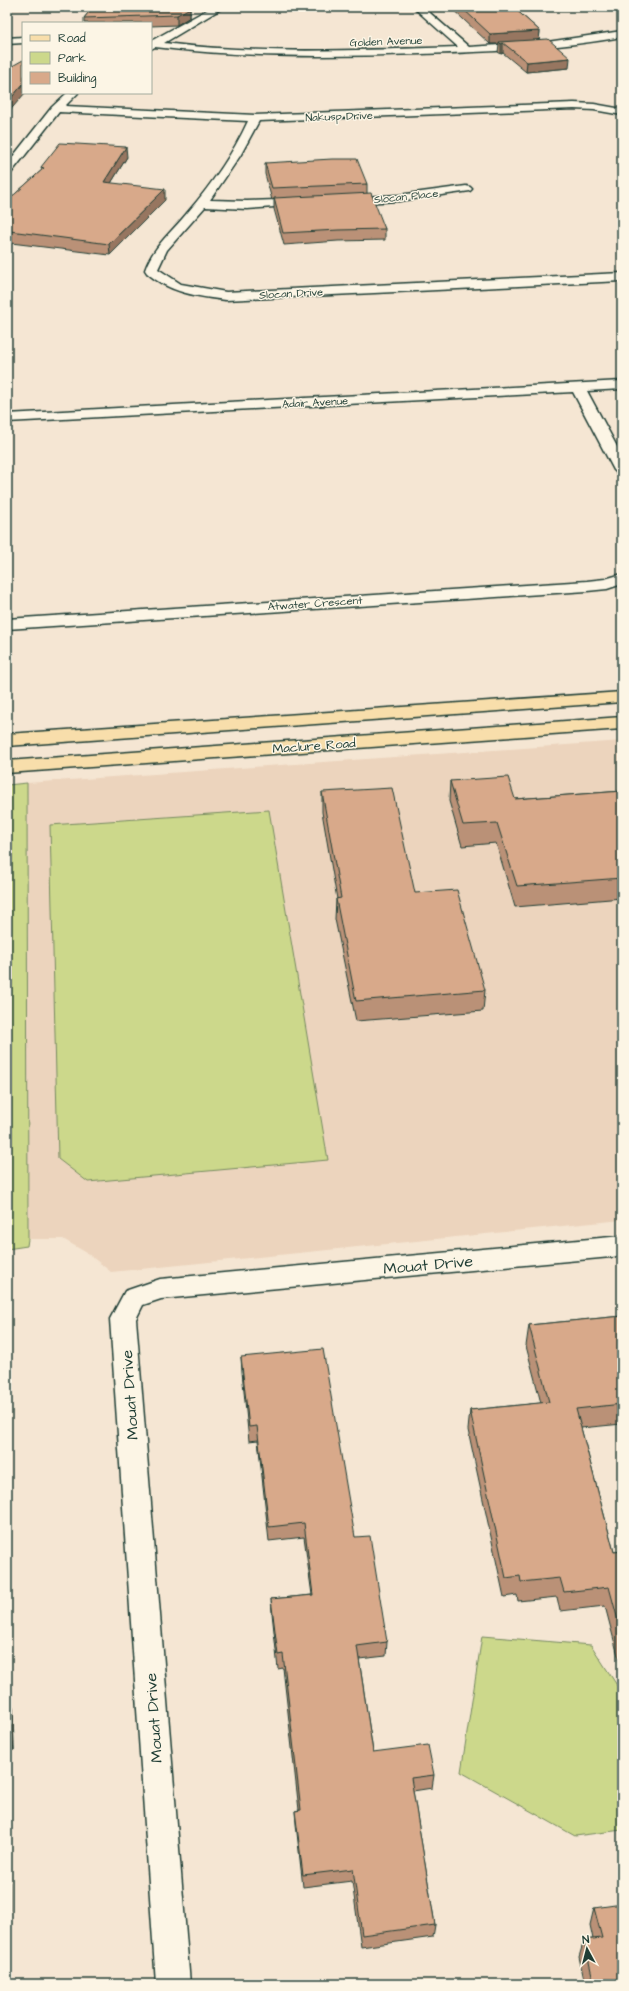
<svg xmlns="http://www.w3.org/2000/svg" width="629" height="1991" font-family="'Architects Daughter',sans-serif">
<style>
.built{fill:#ecd4bd}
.green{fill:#ccd88b;stroke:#768a60}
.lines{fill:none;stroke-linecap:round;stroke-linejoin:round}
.minor-casing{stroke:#1f3d34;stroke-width:3}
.major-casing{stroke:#1f3d34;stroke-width:3}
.minor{fill:#fcf5e5;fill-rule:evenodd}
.major{fill:#f8deab;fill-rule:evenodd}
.wall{fill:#ba9177;stroke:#1f3d34}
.shaded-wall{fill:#977661;stroke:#1f3d34}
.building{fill:#d8a98a;stroke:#1f3d34}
.labels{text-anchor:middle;stroke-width:3;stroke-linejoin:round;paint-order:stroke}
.far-street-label{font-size:11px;fill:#1f3d34;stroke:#fcf5e5}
.street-label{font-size:13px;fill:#1f3d34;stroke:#fcf5e5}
.near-street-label{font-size:16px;fill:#1f3d34;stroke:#fcf5e5}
</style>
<rect width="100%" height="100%" fill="#f5e6d3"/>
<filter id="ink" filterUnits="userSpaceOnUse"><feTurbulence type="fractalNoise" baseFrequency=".025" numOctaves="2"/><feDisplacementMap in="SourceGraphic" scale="8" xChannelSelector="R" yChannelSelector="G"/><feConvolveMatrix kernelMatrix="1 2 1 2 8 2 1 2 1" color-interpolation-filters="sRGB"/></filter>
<g filter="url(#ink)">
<path class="built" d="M622 741V1220L111 1272 87 1253 63 1239H28L27 783Z"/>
<path class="green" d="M27 783 28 1239 27 1246 7 1249V785Z
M269 810 328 1160 88 1182 58 1159 50 825Z
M482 1636 591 1645 622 1693V1830L575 1836 461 1772Z"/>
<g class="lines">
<defs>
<path id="minor" d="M212 7H224L164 43C262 55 359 50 458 47L413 7H423L469 47 547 42 622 31V37C555 49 488 52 421 54 332 57 244 58 155 47L151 49V41Z
M609 7H622V13Z
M23 37V43L7 44V38Z
M67 93H78L65 106 255 115 574 103 594 104 622 109V115L594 110 574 109 259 121 240 156 210 200 247 201 304 199 310 202 304 205 247 209 205 207 167 250 158 269 181 284 226 292 622 273V281L226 300C196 296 170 293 147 273L145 270C153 246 173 231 188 212 211 185 233 154 248 121L59 112 11 173 7 174V164L52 107Z
M466 186 470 187 472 189 470 191 399 201 344 204 338 201 344 198 399 195Z
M622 381V389L587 391 622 456V475L617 473 614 470 573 392 7 422V414Z
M622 574V584L607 589 587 591 7 629V619L587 581 605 579Z
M622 1236V1256L161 1299 143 1305 136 1319 190 1984H156L110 1319 125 1291 160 1279Z"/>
<path id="major" d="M622 692V702L7 746V734Z
M622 717V729L7 773V761Z"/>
</defs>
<use href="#minor" class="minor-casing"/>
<use href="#major" class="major-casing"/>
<use href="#minor" class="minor"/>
<use href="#major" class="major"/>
</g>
<path class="wall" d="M93 7H190V17L177 25 151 26V23H84V18Z
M450 7H513L540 31 539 39 569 68 526 72 503 53 501 54 498 52 499 44H490Z
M127 157 111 183 165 200 110 255 11 243 7 245 15 194 42 170 41 167Z
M265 163 367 184V193L385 229V240L338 241 284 245 274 209V199L272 200 265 174Z
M450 781 515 799 622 791V898L515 907 496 843 462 846 449 801Z
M322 792 415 893 485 990 483 1011 356 1021 335 919 336 899H337L322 812Z
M622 1316V1424L581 1428 614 1552 622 1551V1671L605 1606 560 1611 557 1597 518 1601 517 1595 504 1597 468 1430 470 1410 541 1403 526 1346 529 1325Z
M241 1357 355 1537 387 1642 386 1656 359 1659 373 1752 434 1775 432 1788 413 1791 435 1925 433 1937 361 1947 352 1881 303 1887 296 1824 295 1811 299 1810 283 1668 278 1669 272 1613 271 1599 312 1595 304 1537 269 1541 258 1440 249 1441 242 1372Z
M7 1695H10L13 1709 14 1750 7 1751Z
M594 1908 622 1984H585L579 1957 584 1940 593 1939 590 1925Z"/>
<path class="shaded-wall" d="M190 7V17L177 25V15Z
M540 31 539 41 503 43V53L501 54V44L499 42V44H490V34Z
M570 58 569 68 526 72 527 62Z
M23 84V93H25L7 114V103Z
M126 147 127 157 105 193 104 182Z
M165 189V200L110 255 109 244Z
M10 231 11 243 7 245V233Z
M7 522 8 528 7 548Z
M10 1695 13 1709 14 1750 10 1737Z
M7 1844 9 1851 10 1984H9L7 1979Z"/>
<path class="building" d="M93 7H190V8L177 15 84 18Z
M461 7H513L540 31 490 34Z
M548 39 570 58 527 62 503 43 501 44 499 42Z
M23 60V84L7 103V69Z
M60 143 126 147 104 182 165 189 109 244 10 231 7 233V200L15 194 44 168 41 167Z
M332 159H357L367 184 272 188 265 163Z
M371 193 385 229 338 230 283 233 274 198Z
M508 777 515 799 622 791V878L517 886 497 823 463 825 450 781Z
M392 788 415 893 457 890 485 990 356 1001 336 899 341 898 322 792Z
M622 1316V1404L576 1409 614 1552 622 1551V1635L609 1587 564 1592 560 1578 521 1582 520 1576 506 1578 470 1410 549 1402 529 1325Z
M323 1349 355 1537 370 1536 387 1642 357 1646 373 1752 428 1745 434 1775 411 1778 435 1925 362 1935 353 1869 303 1875 295 1811 301 1810 283 1654 278 1655 271 1599 313 1595 304 1523 269 1527 257 1426 249 1427 241 1357Z
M7 1695H10V1737H7Z
M622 1904V1984H594L584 1940 602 1938 594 1908Z"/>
</g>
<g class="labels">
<g class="far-street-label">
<text transform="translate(386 41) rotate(-2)" y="4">Golden Avenue</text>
<text transform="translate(339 116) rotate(-2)" y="4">Nakusp Drive</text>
<text transform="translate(406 196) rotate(-6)" y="4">Slocan Place</text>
<text transform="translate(291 293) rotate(-3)" y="4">Slocan Drive</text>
<text transform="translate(315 402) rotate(-3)" y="4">Adair Avenue</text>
<text transform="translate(315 603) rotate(-4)" y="4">Atwater Crescent</text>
</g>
<g class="street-label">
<text transform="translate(314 745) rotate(-4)" y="5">Maclure Road</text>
</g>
<g class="near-street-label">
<text transform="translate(428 1264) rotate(-5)" y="6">Mouat Drive</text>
<text transform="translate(129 1395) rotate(-94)" y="6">Mouat Drive</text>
<text transform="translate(153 1718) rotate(-94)" y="6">Mouat Drive</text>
</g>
</g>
<rect width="629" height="1991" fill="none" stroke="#fcf5e5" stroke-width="24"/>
<rect x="12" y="12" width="605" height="1967" fill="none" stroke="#1f3d34" stroke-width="1.5" filter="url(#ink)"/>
<rect x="22" y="22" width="130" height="72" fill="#fcf5e5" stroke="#a4ab9e"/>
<rect x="30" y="35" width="20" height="6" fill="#f8deab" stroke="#a4ab9e"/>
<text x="58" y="42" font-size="12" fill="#1f3d34">Road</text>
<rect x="30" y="52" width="20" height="12" fill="#ccd88b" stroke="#a4ab9e"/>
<text x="58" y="62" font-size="12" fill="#1f3d34">Park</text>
<rect x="30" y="72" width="20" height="12" fill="#d8a98a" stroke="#a4ab9e"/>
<text x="58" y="82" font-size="12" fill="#1f3d34">Building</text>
<g transform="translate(587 1949) rotate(353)" stroke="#fcf5e5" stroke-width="3" paint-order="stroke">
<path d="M0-3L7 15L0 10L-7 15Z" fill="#1f3d34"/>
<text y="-6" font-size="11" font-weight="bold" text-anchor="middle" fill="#1f3d34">N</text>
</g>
</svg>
